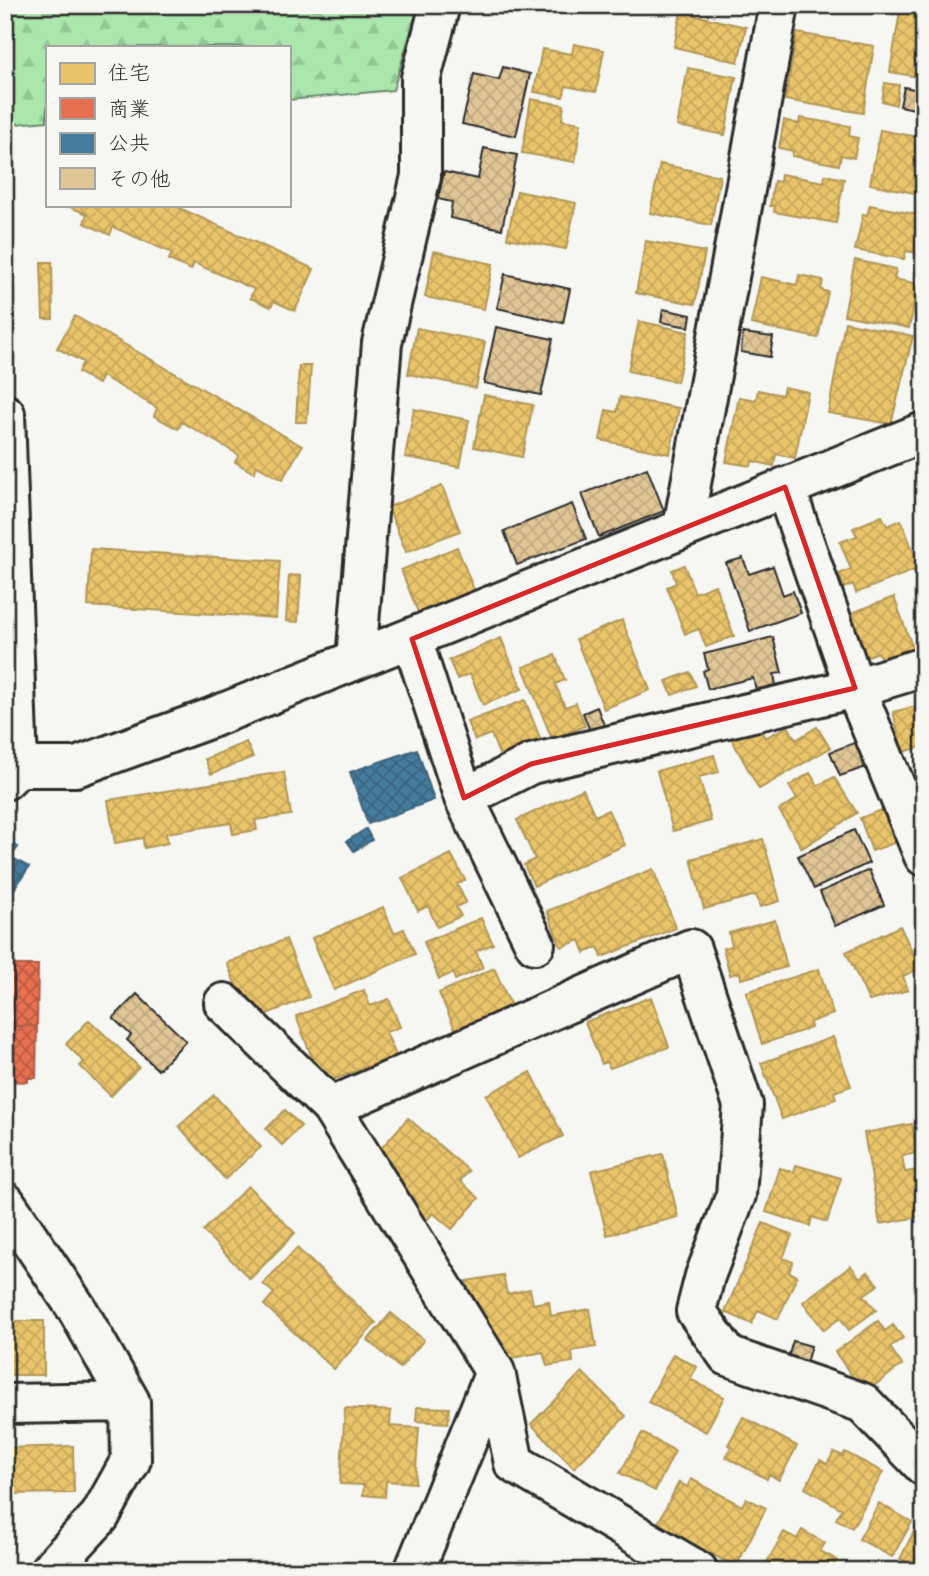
<svg xmlns="http://www.w3.org/2000/svg" width="929" height="1576" font-family="Kalam,'Klee One',sans-serif">
<style>
.forest{fill:url(#forest-firs);stroke:#6b896c;stroke-width:2}
.homes{fill:url(#homes-cross-hatch);stroke:#b09657;stroke-width:2}
.shops{fill:url(#shops-cross-hatch);stroke:#af5b46;stroke-width:2}
.public{fill:url(#public-cross-hatch);stroke:#3d637b;stroke-width:2}
.building{fill:url(#building-cross-hatch);stroke:#2b2b2b;stroke-width:2}
.lines{fill:none;stroke-linecap:round;stroke-linejoin:round}
.minor-casing{stroke:#2b2b2b;stroke-width:44}
.minor{stroke:#f6f6f2;stroke-width:38}
.marked{fill:none;stroke:#d62828;stroke-width:5;stroke-linejoin:round}
</style>
<defs>
<pattern id="forest-firs" width="22" height="20" patternUnits="userSpaceOnUse" patternTransform="scale(1.75)"><rect width="22" height="20" fill="#abe7ad"/><path d="M5 1l3.5 6h-7zM16 11l3.5 6h-7z" fill="#93c695"/></pattern>
<pattern id="homes-cross-hatch" width="8" height="8" patternUnits="userSpaceOnUse" patternTransform="scale(1.75)"><rect width="8" height="8" fill="#e9c46a"/><path d="M0 0l8 8M0 8l8-8" fill="none" stroke="#c8a95c"/></pattern>
<pattern id="shops-cross-hatch" width="8" height="8" patternUnits="userSpaceOnUse" patternTransform="scale(1.75)"><rect width="8" height="8" fill="#e76f51"/><path d="M0 0l8 8M0 8l8-8" fill="none" stroke="#bb5b43"/></pattern>
<pattern id="public-cross-hatch" width="8" height="8" patternUnits="userSpaceOnUse" patternTransform="scale(1.75)"><rect width="8" height="8" fill="#457b9d"/><path d="M0 0l8 8M0 8l8-8" fill="none" stroke="#3a6580"/></pattern>
<pattern id="building-cross-hatch" width="8" height="8" patternUnits="userSpaceOnUse" patternTransform="scale(1.75)"><rect width="8" height="8" fill="#e0c595"/><path d="M0 0l8 8M0 8l8-8" fill="none" stroke="#c0a981"/></pattern>
</defs>
<rect width="100%" height="100%" fill="#f6f6f2"/>
<filter id="ink" filterUnits="userSpaceOnUse"><feTurbulence type="fractalNoise" baseFrequency=".0143" numOctaves="2"/><feDisplacementMap in="SourceGraphic" scale="14" xChannelSelector="R" yChannelSelector="G"/><feConvolveMatrix kernelMatrix="1 2 1 2 8 2 1 2 1" color-interpolation-filters="sRGB"/></filter>
<g filter="url(#ink)">
<path class="forest" d="M5 5H419L393 90 289 100V47H47V121L5 125Z"/>
<path class="homes" d="M803 5H833L831 13Z
M901 5H924V78L890 72Z
M681 12 746 27 738 62 674 47Z
M797 33 874 46 863 113 785 100Z
M574 44 604 50 596 92 566 86 563 97 534 92 542 49 572 54Z
M688 68 736 77 725 135 677 126Z
M885 83 899 85 896 105 882 101Z
M531 99 564 105 562 120 581 123 575 162 522 153Z
M800 118 850 126 849 136 858 138 854 158 841 155 839 165 792 156 793 151 779 148 784 120 799 124Z
M880 130 924 138V195L870 184Z
M660 164 720 176 711 225 650 213Z
M781 174 824 182 825 175 844 179 836 223 774 212 775 206H770L774 181 780 182Z
M517 191 576 203 566 249 507 238Z
M65 205H173L314 269 295 311 274 301 271 307 250 298 254 289 194 263 191 270 169 260 172 253 113 227 110 235 84 223 87 214Z
M870 205 924 216 918 253 906 251 904 259 855 250 863 214 867 215Z
M646 241 705 252 695 304 636 293Z
M434 251 493 264 484 309 425 297Z
M855 260 896 269 894 279 919 284 909 328 844 315Z
M41 262H52L53 319H43Z
M799 275 823 280 821 290 828 292 818 338 751 324 761 277 797 285Z
M75 316 302 446 282 480 257 466 254 473 235 462 239 455 182 422 178 429 154 416 157 408 102 376 98 384 78 372 83 362 57 348Z
M639 321 688 332 677 382 628 371Z
M845 322 913 336 891 424 828 413Z
M417 328 485 342 476 388 408 374Z
M299 366H311L307 422H296Z
M784 387 808 392 795 458 776 454 774 466 752 461 751 466 726 462 739 397 756 400 758 390 782 395Z
M484 395 533 405 522 457 474 447Z
M620 397 679 408 670 454 600 440 606 410 617 412Z
M414 409 469 420 460 467 405 457Z
M442 486 460 531 406 552 388 507Z
M882 516 887 526 901 520 920 568 856 593 853 584 844 588 839 574 851 569 840 542 857 536 853 528Z
M457 547 476 595 420 617 401 570Z
M91 549 280 561 276 618 88 606Z
M684 565 695 593 715 585 734 636 706 647 699 629 685 634 667 587 676 583 672 570Z
M289 575 301 576 298 622 286 621Z
M894 597 917 660 886 672 878 652 854 662 838 618Z
M622 620 650 690 604 709 576 639Z
M501 638 522 689 483 705 470 674 457 679 449 660Z
M555 655 565 680 555 684 565 707 576 703 585 726 552 739 523 667Z
M690 672 696 686 672 695 666 681Z
M525 700 545 751 504 767 491 734 475 740 467 722Z
M924 704V746L903 752 893 712Z
M758 725 765 738 788 726 796 740 817 727 830 748 759 789 732 740Z
M246 742 253 757 211 774 205 759Z
M714 755 719 772 699 777 711 821 673 831 657 771Z
M284 772 291 815 255 820 257 830 233 834 231 823 166 833 168 843 144 848 143 838 115 843 108 800Z
M810 773 818 786 834 777 857 813 802 848 779 810 797 799 789 786Z
M583 789 595 816 608 810 625 845 534 886 524 865 535 859 517 820Z
M884 809 897 842 872 851 860 818Z
M763 839 780 901 760 907 756 895 704 909 691 859Z
M451 854 465 880 457 884 466 902 456 907 461 916 437 927 428 906 418 911 402 878Z
M653 869 676 928 602 957 598 947 585 953 580 940 561 947 547 911Z
M383 907 394 933 404 929 415 954 334 990 312 938Z
M481 918 493 944 476 951 483 968 455 980 453 973 439 979 424 942Z
M775 920 787 967 741 979 740 972 730 975 723 948 732 946 729 933Z
M900 926 920 968 903 976 908 990 869 1001 846 952Z
M286 939 309 997 257 1018 243 1004 227 963Z
M494 968 511 1006 456 1031 439 993Z
M819 969 833 1014 810 1022 811 1028 762 1044 746 992Z
M364 990 370 1006 389 999 400 1027 386 1032 396 1056 322 1084 296 1016Z
M651 997 669 1047 610 1068 607 1062 602 1064 585 1022Z
M89 1020 139 1067 111 1096 80 1066 84 1062 66 1044Z
M833 1037 851 1086 834 1092 836 1099 782 1119 761 1063Z
M531 1072 563 1136 518 1158 486 1095Z
M214 1095 261 1147 225 1179 179 1126Z
M285 1110 301 1126 282 1145 266 1129Z
M408 1118 469 1171 460 1181 479 1198 452 1229 433 1213 427 1220 381 1179 376 1154Z
M912 1124 917 1153 902 1156 905 1172 918 1170 924 1201V1216L880 1224 864 1133Z
M663 1154 678 1217 607 1235 591 1171Z
M796 1165 841 1178 827 1222 812 1217 810 1226 766 1212 780 1168 794 1172Z
M248 1186 295 1233 250 1279 203 1231Z
M763 1223 792 1235 783 1258 793 1262 789 1272 797 1276 778 1319 758 1310 752 1324 725 1312Z
M297 1248 376 1323 334 1369 264 1305 274 1293 263 1284Z
M851 1266 860 1278 868 1272 878 1285 864 1295 876 1310 849 1330 840 1318 824 1330 803 1302Z
M503 1275 507 1294 530 1289 533 1304 549 1301 551 1316 590 1309 596 1347 572 1351 573 1362 547 1366 543 1352 497 1361 474 1323 466 1281Z
M391 1313 424 1340 400 1368 368 1340Z
M5 1321H44V1375H5Z
M878 1321 885 1331 893 1325 903 1338 890 1347 902 1365 864 1393 835 1352Z
M673 1354 697 1367 690 1379 724 1397 706 1432 648 1402Z
M582 1372 626 1416 574 1468 531 1424Z
M417 1407 449 1408 448 1423 416 1421Z
M345 1408 391 1411 390 1426 419 1428 415 1483 386 1481 385 1497 363 1495 364 1485 340 1484Z
M743 1417 797 1446 779 1480 769 1474 767 1479 726 1457 731 1447 728 1445Z
M642 1433 675 1451 655 1491 620 1473Z
M73 1446 74 1493 6 1494 5 1448Z
M834 1452 843 1456 845 1452 883 1472 852 1528 836 1519 842 1509 805 1488 820 1460 827 1464Z
M691 1479 742 1506 746 1498 766 1508 736 1567 657 1525 679 1482 687 1487Z
M879 1503 912 1522 892 1557 859 1539Z
M917 1525 924 1528V1571L900 1559Z
M802 1530 825 1543 820 1551 837 1560 830 1571H762L784 1532 797 1539Z"/>
<path class="shops" d="M5 965H38L37 1026H5Z
M5 1026H37L36 1078H28V1082L5 1081Z"/>
<path class="public" d="M417 749 434 800 368 824 350 772Z
M366 829 372 840 354 851 347 841Z
M5 840 18 847 11 857 29 867 5 903Z"/>
<path class="building" d="M503 67 530 74 516 136 462 124 474 74 499 80Z
M904 87 924 91V111L900 106Z
M484 148 517 155 502 229 450 218 452 202 438 199 444 172 478 179Z
M505 274 570 289 563 323 497 308Z
M663 309 691 315 689 327 661 322Z
M496 327 553 339 541 395 484 383Z
M743 333 773 337 770 357 741 352Z
M647 468 664 511 599 537 582 494Z
M572 504 586 539 517 565 504 531Z
M743 558 749 574 773 566 783 595 793 591 801 613 750 631 726 563Z
M773 637 782 673 774 674 776 685 756 690 753 678 708 689 703 671 708 669 704 654Z
M597 707 604 725 590 731 583 713Z
M862 740 872 765 840 776 830 752Z
M854 830 869 863 814 889 798 856Z
M869 870 884 905 835 926 820 892Z
M137 994 186 1041 158 1070 127 1040 131 1035 113 1018Z
M793 1341 811 1346 802 1376 784 1371Z"/>
<g class="lines">
<defs>
<path id="minor" d="M5 414 18 767 5 780
M785 487 855 688 924 856
M683 527 779 5
M412 639 464 798
M356 660 382 343 421 176V78L440 5
M5 767H76L211 718 924 432
M535 944 464 798 531 764 855 688 924 667
M224 1003 331 1107
M5 1202 77 1309 130 1402 131 1460 100 1516 49 1571
M5 1404 130 1402
M414 1571 495 1372
M698 1571 514 1463 495 1372 331 1107 691 949 743 1105 736 1195 705 1276 696 1311 728 1356 863 1403 924 1466"/>
</defs>
<use href="#minor" class="minor-casing"/>
<use href="#minor" class="minor"/>
</g>
</g>
<path class="marked" d="M785 487 855 688 531 764 464 798 412 639Z"/>
<rect width="929" height="1576" fill="none" stroke="#f6f6f2" stroke-width="28"/>
<rect x="14" y="14" width="901" height="1548" fill="none" stroke="#2b2b2b" stroke-width="2.5" filter="url(#ink)"/>
<rect x="46" y="46" width="245" height="161" fill="#f6f6f2" stroke="#a5a5a2" stroke-width="2"/>
<rect x="60" y="63" width="35" height="21" fill="#e9c46a" stroke="#a5a5a2" stroke-width="2"/>
<text x="108" y="80" font-size="21" fill="#2b2b2b">住宅</text>
<rect x="60" y="98" width="35" height="21" fill="#e76f51" stroke="#a5a5a2" stroke-width="2"/>
<text x="108" y="116" font-size="21" fill="#2b2b2b">商業</text>
<rect x="60" y="133" width="35" height="21" fill="#457b9d" stroke="#a5a5a2" stroke-width="2"/>
<text x="108" y="150" font-size="21" fill="#2b2b2b">公共</text>
<rect x="60" y="168" width="35" height="21" fill="#e0c595" stroke="#a5a5a2" stroke-width="2"/>
<text x="108" y="186" font-size="21" fill="#2b2b2b">その他</text>
</svg>
